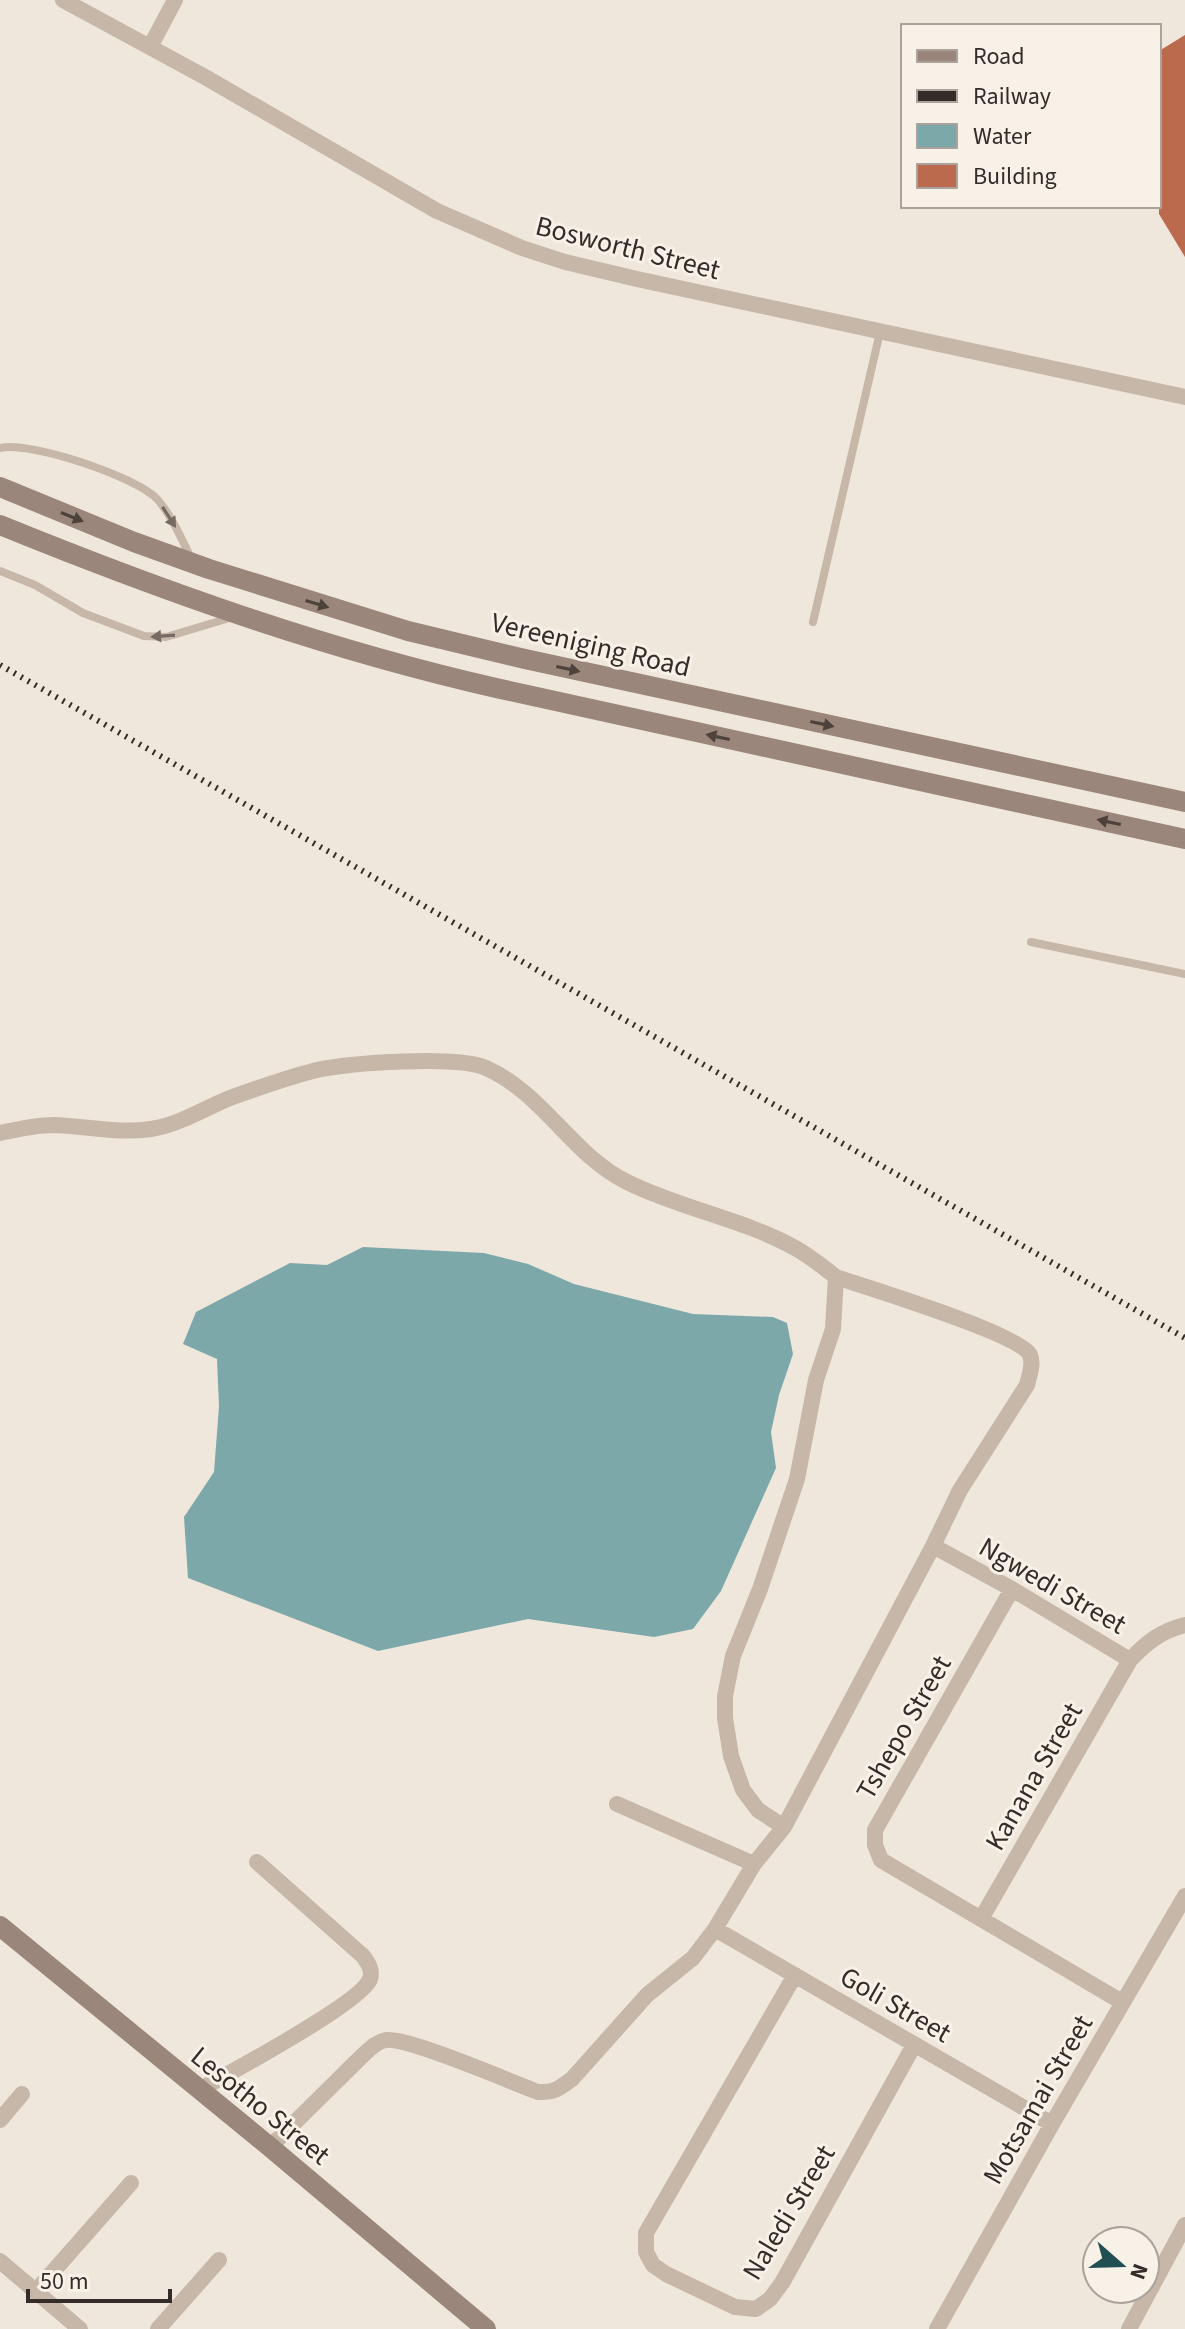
<svg xmlns="http://www.w3.org/2000/svg" width="1185" height="2329" font-family="'Source Sans 3',sans-serif">
<style>
.water{fill:#7da8aa}
.building{fill:#bc6a4e}
.lines{fill:none;stroke-linecap:round;stroke-linejoin:round}
.lane{stroke:#c7b7a9;stroke-width:8}
.street{stroke:#c7b7a9;stroke-width:16}
.secondary{stroke:#9a867a;stroke-width:20}
.rail{stroke:#342c28;stroke-width:6;stroke-dasharray:2 6;stroke-linecap:butt}
.oneway{fill:#4e423c}
.oneway2{fill:#766b62}
.labels{text-anchor:middle;stroke-width:6;stroke-linejoin:round;paint-order:stroke}
.street-label{font-size:28px;fill:#342c28;stroke:#f8f1e8}
</style>
<rect width="100%" height="100%" fill="#f0e7dc"/>
<path class="water" d="M363 1247 484 1253 528 1264 574 1284 693 1314 773 1317 787 1323 793 1354 779 1395 771 1432 776 1468 721 1591 693 1629 654 1637 528 1619 378 1651 188 1578 184 1517 214 1472 219 1406 217 1359 183 1344 196 1312 290 1263 327 1265Z"/>
<path class="building" d="M1185 35V257L1159 214V51Z"/>
<g class="lines">
<path class="lane" d="M0 448C30 441 138 477 158 500 173 518 182 540 192 560
M0 571 35 585 83 613 144 636 166 637 233 617
M813 622 880 332
M1031 942 1185 974"/>
<path class="street" d="M63 0 205 77 437 211 522 248 565 262 637 279 1185 397
M150 47 175 0
M0 1133C18 1129 36 1125 54 1125 86 1126 119 1134 151 1129 179 1125 205 1108 230 1098 258 1088 288 1077 317 1070 350 1063 457 1055 486 1068 543 1093 572 1155 627 1182 681 1209 744 1219 797 1249 811 1257 823 1267 836 1277L833 1329 816 1380 797 1479 760 1589 733 1656 725 1696V1718L731 1756 743 1790 758 1810 784 1827
M933 1546 1012 1589 1130 1660
M1012 1589 875 1830V1845L881 1860 1122 2002
M617 1804 754 1864
M981 1919 1130 1660C1147 1642 1161 1631 1185 1625
M715 1929 1052 2124
M795 1975 646 2233V2252L653 2265 666 2274 735 2307 756 2309 770 2299 782 2283 914 2045
M199 2090C228 2074 362 2002 370 1979 373 1970 368 1963 363 1956L257 1862
M0 2120 22 2094
M270 2147 361 2057C369 2050 375 2042 386 2040 408 2037 511 2082 538 2092 554 2093 560 2088 572 2079L647 1995 693 1958 715 1929 754 1864 784 1827 933 1546 960 1490 1027 1385C1029 1376 1034 1364 1030 1355 1020 1334 866 1287 836 1277
M0 2261 80 2329
M35 2292 131 2183
M158 2329 219 2260
M937 2329 1052 2124 1185 1896
M1129 2329 1185 2225"/>
<path class="secondary" d="M0 487 134 542 209 569 408 631 525 659 1185 802
M0 525C162 591 325 649 496 688L1185 839
M0 1926 270 2147 486 2329"/>
<path class="rail" d="M0 665 1185 1338"/>
</g>
<defs><path id="oneway-solid" d="M-6-.8H1V-3.2L6.5 0L1 3.2V.8H-6Z" transform="scale(2)"/></defs>
<g class="oneway">
<use href="#oneway-solid" transform="translate(72 517) rotate(22)"/>
<use href="#oneway-solid" transform="translate(317 604) rotate(17)"/>
<use href="#oneway-solid" transform="translate(568 669) rotate(12)"/>
<use href="#oneway-solid" transform="translate(822 724) rotate(12)"/>
<use href="#oneway-solid" transform="translate(718 737) rotate(-168)"/>
<use href="#oneway-solid" transform="translate(1109 822) rotate(-168)"/>
</g>
<g class="oneway2">
<use href="#oneway-solid" transform="translate(169 517) rotate(57)"/>
<use href="#oneway-solid" transform="translate(163 636) rotate(176)"/>
</g>
<g class="labels">
<g class="street-label">
<text transform="translate(628 247) rotate(14)" y="10">Bosworth Street</text>
<text transform="translate(591 644) rotate(13)" y="10">Vereeniging Road</text>
<text transform="translate(1053 1585) rotate(30)" y="10">Ngwedi Street</text>
<text transform="translate(903 1727) rotate(-60)" y="10">Tshepo Street</text>
<text transform="translate(1033 1776) rotate(-60)" y="10">Kanana Street</text>
<text transform="translate(896 2004) rotate(30)" y="10">Goli Street</text>
<text transform="translate(1037 2099) rotate(-60)" y="10">Motsamai Street</text>
<text transform="translate(261 2105) rotate(39)" y="10">Lesotho Street</text>
<text transform="translate(788 2212) rotate(-59)" y="10">Naledi Street</text>
</g>
</g>
<rect x="901" y="24" width="260" height="184" fill="#f8f1e8" stroke="#aaa29b" stroke-width="2"/>
<rect x="917" y="50" width="40" height="12" fill="#9a867a" stroke="#aaa29b" stroke-width="2"/>
<text x="973" y="64" font-size="24" fill="#342c28">Road</text>
<rect x="917" y="90" width="40" height="12" fill="#342c28" stroke="#aaa29b" stroke-width="2"/>
<text x="973" y="104" font-size="24" fill="#342c28">Railway</text>
<rect x="917" y="124" width="40" height="24" fill="#7da8aa" stroke="#aaa29b" stroke-width="2"/>
<text x="973" y="144" font-size="24" fill="#342c28">Water</text>
<rect x="917" y="164" width="40" height="24" fill="#bc6a4e" stroke="#aaa29b" stroke-width="2"/>
<text x="973" y="184" font-size="24" fill="#342c28">Building</text>
<g transform="translate(1121 2265) rotate(110)"><circle r="38" fill="#f8f1e8" stroke="#aaa29b" stroke-width="2"/>
<path d="M0-6L14 30L0 20L-14 30Z" fill="#214f52"/>
<text y="-12" font-size="22" font-weight="bold" text-anchor="middle" fill="#342c28">N</text>
</g>
<path d="M28 2289v12h142v-12" fill="none" stroke="#342c28" stroke-width="4"/>
<text x="40" y="2289" font-size="24" fill="#342c28" stroke="#f8f1e8" stroke-width="6" paint-order="stroke">50 m</text>
</svg>
